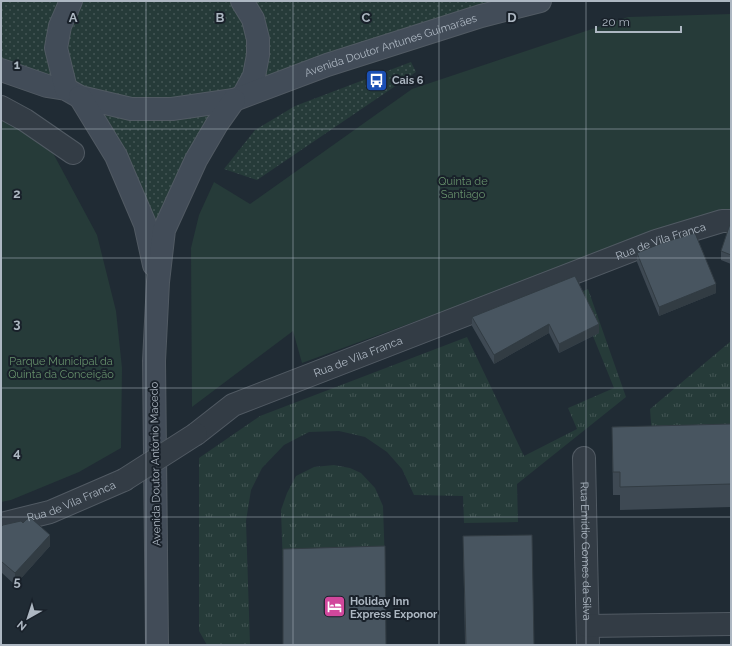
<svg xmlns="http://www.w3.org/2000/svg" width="732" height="646" font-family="Raleway,sans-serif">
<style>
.grass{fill:url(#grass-tufts)}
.park{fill:#263b39}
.garden{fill:url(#garden-dots)}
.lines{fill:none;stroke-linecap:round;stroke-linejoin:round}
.minor-casing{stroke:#515a63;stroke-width:24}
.secondary-casing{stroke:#515a63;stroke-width:24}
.minor{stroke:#333c45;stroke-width:22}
.secondary{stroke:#424c58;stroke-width:22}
.minor-bridge-casing{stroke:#515a63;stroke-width:24;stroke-linecap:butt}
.minor-bridge{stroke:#333c45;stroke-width:22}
.wall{fill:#3e4953}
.shaded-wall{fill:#323c43}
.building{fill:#485560;stroke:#323c43}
.grid{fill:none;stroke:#adb7c2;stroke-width:1;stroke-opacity:0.55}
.labels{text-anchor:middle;stroke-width:4;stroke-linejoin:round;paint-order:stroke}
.street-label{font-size:11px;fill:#adb7c2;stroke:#19212a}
.poi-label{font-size:11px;font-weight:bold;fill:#adb7c2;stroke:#19212a;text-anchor:start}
.park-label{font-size:11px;fill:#67916c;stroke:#19212a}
.grid-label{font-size:13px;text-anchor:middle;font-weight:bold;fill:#adb7c2;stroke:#19212a;stroke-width:4;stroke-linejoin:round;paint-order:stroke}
</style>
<defs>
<pattern id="grass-tufts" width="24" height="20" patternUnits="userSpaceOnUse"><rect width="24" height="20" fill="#263b39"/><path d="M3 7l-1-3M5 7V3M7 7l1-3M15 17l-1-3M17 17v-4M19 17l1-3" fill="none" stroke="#435554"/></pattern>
<pattern id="garden-dots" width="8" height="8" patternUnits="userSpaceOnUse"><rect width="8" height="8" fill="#263b39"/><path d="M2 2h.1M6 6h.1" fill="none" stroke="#435554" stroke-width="1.8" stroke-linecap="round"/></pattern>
</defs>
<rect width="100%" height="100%" fill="#202b34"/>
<path class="grass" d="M588 289 626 397 517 484 518 522 464 523 463 496 414 495 402 469 387 452 365 437 339 431 309 432 284 445 262 468 251 490 246 521 250 645H207L199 631V458L260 416 467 337 524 456 577 429 568 408 614 388 576 294Z
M731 341V447L653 449 650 409Z
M334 465 350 468 361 473 375 488 383 506 385 565 283 568 281 510 287 493 296 476 314 467Z"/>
<path class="park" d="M731 14V212L708 214 302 363 293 331 192 407 191 248 199 215 214 182 250 204 412 89 628 17Z
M1 120 46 140 97 235 116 311 122 368 121 448 79 472 11 500 1 502Z"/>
<path class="garden" d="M1 1H540L243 96 196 160 158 282 80 97 1 70Z
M411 62 416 72 257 180 224 169 255 130 295 106Z"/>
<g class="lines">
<defs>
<g id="minor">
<path d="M1 107 25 120 73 153"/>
<path id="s1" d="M196 434 233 405 656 241 722 221H731"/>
<path id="s2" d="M584 458 588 645"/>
<path id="s3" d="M1 524 50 512 124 480"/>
<path d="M588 626 731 624"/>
</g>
<g id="secondary">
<path d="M242 1 253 19 258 39V55L254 76 243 96"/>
<path id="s4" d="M1 70 47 86 66 89 80 97 131 109H172L234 100 327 65 481 16 540 1"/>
<path d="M66 89 56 48 60 26 71 1"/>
<path d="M80 97 116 156 145 224 154 265"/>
<path d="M157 645 154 361 158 282 164 230 196 160 217 124 234 100"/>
</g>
</defs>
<use href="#minor" class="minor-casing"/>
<use href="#secondary" class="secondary-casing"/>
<use href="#minor" class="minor"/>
<use href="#secondary" class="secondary"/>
<defs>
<path id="minor-bridge" d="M124 480 196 434"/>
</defs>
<use href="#minor-bridge" class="minor-bridge-casing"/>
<use href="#minor-bridge" class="minor-bridge"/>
</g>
<path class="wall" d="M731 224V264L721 260V251Z
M637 253 716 293 659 316 637 262Z
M575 276 599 333 559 353 549 333 494 364 472 326V317Z
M731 424V507L620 510V495H613L612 427Z
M1 527 50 546 15 585 2 573H1Z
M463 536 534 645H465Z"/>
<path class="shaded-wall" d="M716 284V293L659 316V307Z
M549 324V333L494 364V355Z
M599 324V333L559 353V344Z
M50 535V546L15 585V573Z"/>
<path class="building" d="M730 224H731V255L721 251Z
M695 233 716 284 659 307 637 253 662 243Z
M575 276 599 324 559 344 549 324 494 355 472 317Z
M731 424V484L620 487V472H613L612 427Z
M31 518 50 535 15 573 2 562H1V527L3 525 21 521 23 523 27 519Z
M532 535 534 645H466L463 536Z
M385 546 386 645H283V549Z"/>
<path class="grid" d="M146 1V645M293 1V645M439 1V645M586 1V645M1 129H731M1 258H731M1 388H731M1 517H731"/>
<defs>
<symbol id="bus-square" viewBox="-11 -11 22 22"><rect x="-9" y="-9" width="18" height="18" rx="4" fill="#1a4fb4" stroke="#19212a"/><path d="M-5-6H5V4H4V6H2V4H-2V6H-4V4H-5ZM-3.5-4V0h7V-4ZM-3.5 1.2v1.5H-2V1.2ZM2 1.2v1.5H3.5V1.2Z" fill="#fff"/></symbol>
<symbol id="hotel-square" viewBox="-11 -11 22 22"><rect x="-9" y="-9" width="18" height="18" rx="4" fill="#d1479c" stroke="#19212a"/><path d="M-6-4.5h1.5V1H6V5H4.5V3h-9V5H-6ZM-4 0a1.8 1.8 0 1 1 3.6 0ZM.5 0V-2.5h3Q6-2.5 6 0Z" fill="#fff"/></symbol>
</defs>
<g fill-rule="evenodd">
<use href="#bus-square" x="364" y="68" width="25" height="25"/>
<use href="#hotel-square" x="322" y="594" width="25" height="25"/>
</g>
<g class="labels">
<g class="street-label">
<text dy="4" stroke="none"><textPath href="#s4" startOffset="406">Avenida Doutor Antunes Guimarães</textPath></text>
<text dy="4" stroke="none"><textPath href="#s1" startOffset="505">Rua de Vila Franca</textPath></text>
<text dy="4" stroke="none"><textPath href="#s1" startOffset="181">Rua de Vila Franca</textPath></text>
<text transform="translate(155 464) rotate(-91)" y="4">Avenida Doutor António Macedo</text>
<text dy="4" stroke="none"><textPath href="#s3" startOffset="74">Rua de Vila Franca</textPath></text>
<text dy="4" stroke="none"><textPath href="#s2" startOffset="93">Rua Emídio Gomes da Silva</textPath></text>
</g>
<g class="poi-label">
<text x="392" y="84">Cais 6</text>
<text x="350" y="605">Holiday Inn<tspan x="350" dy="13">Express Exponor</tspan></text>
</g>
<g class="park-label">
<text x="463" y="185">Quinta de<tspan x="463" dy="13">Santiago</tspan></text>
<text x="61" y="365">Parque Municipal da<tspan x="61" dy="13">Quinta da Conceição</tspan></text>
</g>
</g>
<g class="grid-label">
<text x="73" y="22">A</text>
<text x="220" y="22">B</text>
<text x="366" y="22">C</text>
<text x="512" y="22">D</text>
<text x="17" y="69">1</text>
<text x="17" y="198">2</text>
<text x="17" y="328">3</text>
<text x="17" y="457">4</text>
<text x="17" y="586">5</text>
</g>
<rect width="732" height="646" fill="none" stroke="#adb7c2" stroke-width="4"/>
<g transform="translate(28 618) rotate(219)" stroke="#19212a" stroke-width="3" paint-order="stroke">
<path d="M0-3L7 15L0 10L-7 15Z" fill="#adb7c2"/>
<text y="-6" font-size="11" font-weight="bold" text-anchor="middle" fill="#adb7c2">N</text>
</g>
<path d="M596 26v6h85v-6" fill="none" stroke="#adb7c2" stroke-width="2"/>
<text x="602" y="26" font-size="12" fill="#adb7c2" stroke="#19212a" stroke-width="3" paint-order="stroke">20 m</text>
</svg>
